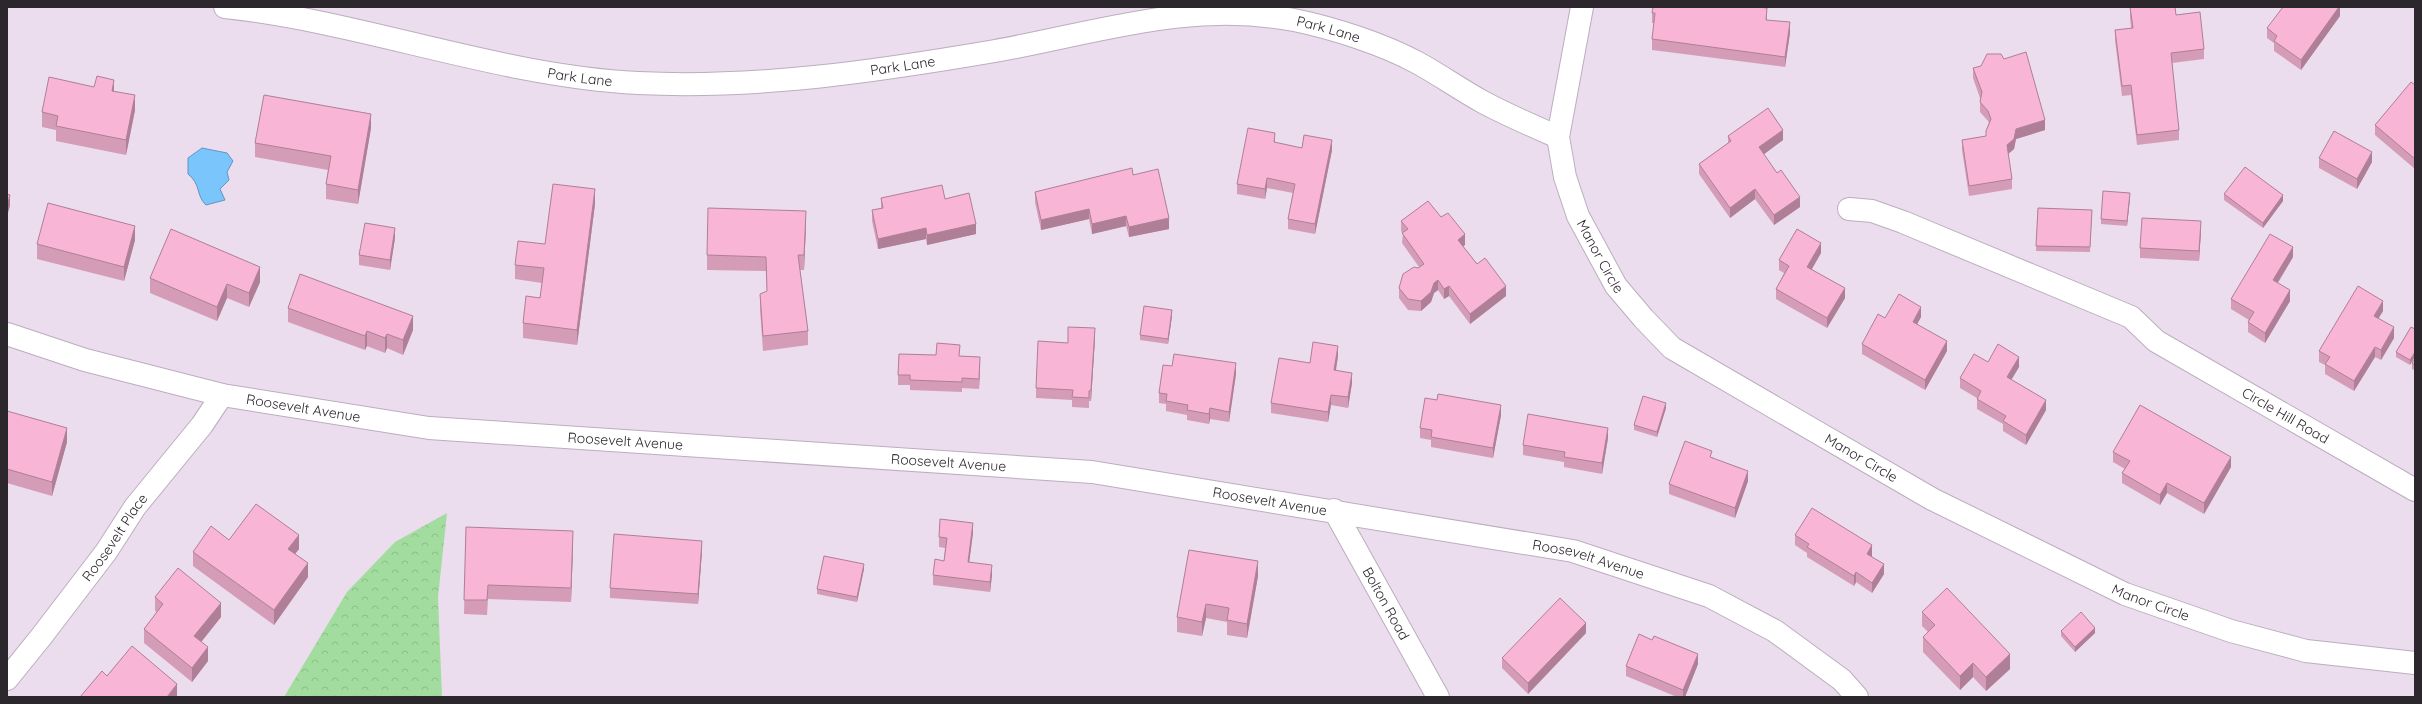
<svg xmlns="http://www.w3.org/2000/svg" width="2422" height="704" font-family="Quicksand,sans-serif">
<style>
.forest{fill:url(#forest-crowns)}
.water{fill:#7bc5fd;stroke:#6395bf}
.lines{fill:none;stroke-linecap:round;stroke-linejoin:round}
.minor-casing{stroke:#bbaebe;stroke-width:24}
.minor{stroke:#fff;stroke-width:22}
.wall{fill:#d59cb8}
.shaded-wall{fill:#ae7f96}
.building{fill:#f8b5d6;stroke:#ae7f96}
.labels{text-anchor:middle;stroke-width:3;stroke-linejoin:round;paint-order:stroke}
.street-label{font-size:14px;fill:#2c262d;stroke:#ebdcee}
</style>
<defs>
<pattern id="forest-crowns" width="20" height="18" patternUnits="userSpaceOnUse"><rect width="20" height="18" fill="#a2dd9f"/><path d="M2 6a3 3 0 1 1 6 0M12 15a3 3 0 1 1 6 0" fill="none" stroke="#8cbe89"/></pattern>
</defs>
<rect width="100%" height="100%" fill="#ebdcee"/>
<path class="forest" d="M447 513 438 597 442 697H284L347 592 395 542Z"/>
<path class="water" d="M202 148 227 153 233 161 227 172 229 180 220 189 225 200 206 205C196 196 201 184 188 174V158Z"/>
<g class="lines">
<defs>
<g id="minor">
<path id="s1" d="M225 7C364 22 498 76 638 83 757 89 878 71 995 51 1096 33 1190 0 1294 20 1333 28 1383 44 1418 63 1440 75 1461 90 1483 102 1507 115 1533 126 1558 137"/>
<path id="s2" d="M1582 7 1558 137 1565 177 1578 216 1616 286 1644 319 1672 348 1932 499 2125 594 2231 631 2306 651 2415 663"/>
<path id="s3" d="M1849 209 1872 211 1903 222 2131 317 2156 341 2415 490"/>
<path id="s4" d="M7 334 85 360 222 395 429 428 1092 472 1573 551 1709 596 1775 631 1842 680 1857 697"/>
<path id="s5" d="M1334 510 1438 697"/>
<path id="s6" d="M7 679 41 637 106 552 135 507 202 425 222 395"/>
</g>
</defs>
<use href="#minor" class="minor-casing"/>
<use href="#minor" class="minor"/>
</g>
<path class="wall" d="M2130 7 2176 15 2204 49V59L2172 63 2179 130V140L2137 145 2131 95 2122 96 2115 40V30L2131 28 2130 17Z
M2340 7V16L2301 70 2274 51V43L2267 38V28Z
M1652 13 1767 20 1790 33 1785 67 1652 50V39L1654 23H1652Z
M1973 68 2045 130 2016 139 2014 149 2008 154 2012 179V189L1969 196 1962 150V140L1986 136V131L1989 123 1988 121 1980 112V98L1973 78Z
M2415 85V169L2375 135V125Z
M114 91 135 110 126 155 56 141V130L42 127V112Z
M371 128 358 204 326 199V184L328 170 255 157V143Z
M1728 136 1783 140 1763 154 1800 207 1774 225 1755 199 1730 218 1699 174V164L1728 143Z
M1275 143 1302 148 1332 150 1315 234 1288 229V219L1293 193 1267 188 1265 199 1237 194V184Z
M2319 158 2372 162 2357 189 2319 168Z
M1133 175 1169 229 1129 237 1126 226 1092 234 1089 219 1041 230 1035 202V192Z
M2224 194 2283 201 2263 228 2224 200Z
M881 198 945 199 976 234 927 245 926 239 878 249 872 221V210L881 209Z
M2130 198 2127 226 2101 224V219Z
M595 204 577 345 523 338V323L540 298 542 283 515 279V265L545 244Z
M2038 208 2092 210 2090 252 2036 251Z
M1441 217 1465 245 1463 246 1477 264 1506 296 1470 324 1449 296 1444 299 1438 290 1434 293 1431 302 1421 311 1408 310 1399 298V288L1419 267 1402 243 1403 233 1401 231V221Z
M806 225 804 270H800L808 331V345L763 351 760 309V294L767 292 766 271 707 270V255Z
M2201 231 2199 261 2140 258V248Z
M395 238 390 270 359 265V255Z
M135 240 124 281 37 259V244Z
M1821 253 1812 269 1845 298 1827 328 1776 299V289L1784 273 1779 270V260Z
M2293 257 2278 283 2290 301 2265 343 2248 332V322L2249 320 2231 309V299Z
M150 278 260 282 249 307 227 298 217 321 150 293Z
M288 308 413 330 403 355 387 348 385 353 367 346 365 350 288 322Z
M2383 311 2378 318 2394 338 2381 360 2375 357 2354 391 2325 374V365L2319 362V351Z
M1172 316 1168 344 1140 340V335Z
M1921 317 1917 324 1947 351 1925 390 1862 354V344L1885 318Z
M2411 327 2410 365 2396 357V352Z
M1095 338 1091 401H1089V408L1072 407V400L1036 398V388L1068 343Z
M960 356 980 368 979 389 962 388V392L910 390V385H898V375Z
M1338 356 1336 371 1352 383 1348 408 1331 405 1328 422 1271 413V403L1310 363Z
M2415 359V370L2412 369V363Z
M1988 362 2019 367 2011 380 2046 410 2026 445 2003 431V424L1977 409V398L1960 388V378Z
M1172 366 1236 374 1229 422 1210 419 1209 424 1187 420V415L1166 411V404L1159 403V393Z
M1666 408 1657 437 1634 430V425Z
M7 411 67 442 52 496 7 483Z
M1501 415 1493 458 1431 447V440L1420 438V428Z
M1608 438 1602 474 1564 467V462L1523 455V445Z
M2113 452 2231 467 2204 514 2167 493 2160 505 2122 483V473L2125 469 2113 462Z
M1712 457 1748 481 1735 518 1669 494V484Z
M466 527 573 545 571 602 488 599 487 615 464 614Z
M973 533 969 562 992 575 990 592 933 585V575L944 561 945 548 939 547V537Z
M1795 535 1872 556 1884 574 1872 593 1856 582 1854 586 1807 557V553L1795 545Z
M229 540 299 549 295 554 308 577 274 625 193 566V552Z
M702 551 698 604 610 598V588Z
M864 569 857 602 817 594V589Z
M1258 576 1247 638 1227 635V622L1206 618 1202 636 1177 632V617Z
M155 597 221 617 201 642 208 661 192 682 144 643V629L157 612 155 611Z
M1922 612 2010 669 1986 691 1973 677 1960 690 1923 652V637L1928 632 1922 626Z
M2061 631 2095 633 2075 652 2061 636Z
M1586 633 1528 694 1502 668V658Z
M1652 640 1698 664 1685 697H1677L1626 676V666Z"/>
<path class="shaded-wall" d="M2339 7H2340V16L2301 70V60Z
M1767 8V18L1766 30V20Z
M1790 22V33L1785 67V57Z
M114 80V94L112 91Z
M135 95V110L126 155V140Z
M371 114V128L358 204V190Z
M2045 120V130L2016 139 2014 149 2007 155V145L2016 129Z
M1783 130V140L1759 158V147Z
M1275 133V143L1274 142Z
M1332 140V150L1315 234V224Z
M2372 152V162L2357 189V179Z
M1267 178V188L1265 199V189Z
M595 189V204L577 345V330Z
M1755 189V199L1730 218V208Z
M2130 193V198L2127 226V221Z
M10 195V206L7 216V206Z
M2283 195V201L2263 228V223Z
M1800 197V207L1774 225V215Z
M1089 209V219L1041 230V220Z
M806 211V225L804 270V255Z
M1126 216V226L1092 234V224Z
M1169 218V229L1129 237V227Z
M2201 221V231L2199 261V251Z
M976 224V234L927 245V235Z
M135 226V240L124 281V267Z
M395 228V238L390 270V260Z
M926 228V239L878 249V239Z
M1465 234V245L1458 250V240Z
M1821 243V253L1807 277V267Z
M2293 247V257L2273 290V280Z
M260 267V282L249 307V293Z
M1438 280V290L1434 293 1431 302 1421 311V301L1434 283Z
M227 284V298L217 321V307Z
M1449 286V296L1444 299V289Z
M1506 286V296L1470 324V314Z
M1845 288V298L1827 328V318Z
M2290 290V301L2265 343V333Z
M2383 301V311L2374 326V316Z
M1921 307V317L1913 332V322Z
M1172 310V316L1168 344V339Z
M413 316V330L403 355V340Z
M2394 327V338L2381 360V350Z
M1095 328V338L1091 401V390Z
M367 331V346L365 350V336Z
M387 334V348L385 353V338Z
M1947 341V351L1925 390V380Z
M1338 346V356L1334 380V370Z
M2375 347V357L2354 391V381Z
M2415 352V357L2410 365V360Z
M980 357V368L979 389V379Z
M2019 357V367L2007 387V377Z
M1236 363V374L1229 422V412Z
M1352 373V383L1348 408V397Z
M1331 395V405L1328 422V412Z
M2046 400V410L2026 445V435Z
M1666 403V408L1657 437V432Z
M1501 405V415L1493 458V448Z
M1210 408V419L1209 424V414Z
M67 428V442L52 496V482Z
M1608 428V438L1602 474V463Z
M2231 457V467L2204 514V503Z
M1748 471V481L1735 518V508Z
M2167 483V493L2160 505V495Z
M973 523V533L968 572V562Z
M573 531V545L571 602V588Z
M299 535V549L288 563V549Z
M702 541V551L698 604V594Z
M1872 545V556L1867 564V554Z
M1258 561V576L1247 638V624Z
M308 563V577L274 625V610Z
M864 564V569L857 602V597Z
M1884 564V574L1872 593V583Z
M992 565V575L990 592V582Z
M1856 572V582L1854 586V576Z
M221 603V617L194 651V636Z
M1206 604V618L1202 636V622Z
M1586 623V633L1528 694V683Z
M2095 628V633L2075 652V647Z
M208 647V661L192 682V668Z
M1698 654V664L1685 697H1683V690Z
M2010 654V669L1986 691V677Z
M1973 663V677L1960 690V676Z
M177 684V697H167Z"/>
<path class="building" d="M1653 7H1758L1767 8 1766 20 1790 22 1785 57 1652 39 1655 13H1652Z
M2130 7H2175L2176 15 2200 12 2204 49 2171 53 2179 130 2137 135 2131 85 2122 86 2115 30 2133 28Z
M2283 7H2339L2301 60 2274 41 2277 36 2267 28Z
M2026 52 2045 120 2016 129 2014 139 2007 145 2012 179 1969 186 1962 140 1986 136V131L1991 119 1988 111 1980 102 1982 92 1973 68 1981 66 1987 54H2001L2004 59Z
M97 76 114 80 112 91 135 95 126 140 56 126 58 116 42 112 49 77 94 87Z
M2411 82 2415 85V159L2375 125Z
M264 95 371 114 358 190 326 184 331 156 255 143Z
M1768 108 1783 130 1759 147 1777 173 1781 170 1800 197 1774 215 1755 189 1730 208 1699 164 1731 141 1728 136Z
M1248 128 1275 133 1274 142 1302 148 1304 135 1332 140 1315 224 1288 219 1295 184 1267 178 1265 189 1237 184Z
M2334 131 2372 152 2357 179 2319 158Z
M2245 167 2283 195 2263 223 2224 194Z
M1132 168 1133 175 1158 169 1169 218 1129 227 1126 216 1092 224 1089 209 1041 220 1035 192Z
M553 184 595 189 577 330 523 323 526 296 540 298 544 268 515 265 518 241 545 244Z
M942 185 945 199 969 193 976 224 927 235 926 228 878 239 872 210 883 208 881 198Z
M2103 191 2130 193 2127 221 2101 219Z
M7 194 10 195 7 206Z
M1428 201 1441 217 1448 213 1465 234 1458 240 1477 264 1485 258 1506 286 1470 314 1449 286 1444 289 1438 280 1434 283 1431 292 1421 301 1408 299 1399 288 1403 274 1414 267 1418 268 1424 264 1402 233 1408 229 1401 221Z
M48 203 135 226 124 267 37 244Z
M708 208 806 211 804 255H798L808 331 763 336 760 294 767 291 766 257 707 255Z
M2038 208 2092 210 2090 247 2036 246Z
M2142 218 2201 221 2199 251 2140 248Z
M365 223 395 228 390 260 359 255Z
M171 229 260 267 249 293 227 284 217 307 150 278Z
M1797 229 1821 243 1807 267 1845 288 1827 318 1776 289 1789 266 1779 260Z
M2270 234 2293 247 2273 280 2290 290 2265 333 2248 322 2254 312 2231 299Z
M300 274 413 316 403 340 387 334 385 338 367 331 365 336 288 308Z
M2358 286 2383 301 2374 316 2394 327 2381 350 2375 347 2354 381 2325 364 2330 357 2319 351Z
M1899 294 1921 307 1913 322 1947 341 1925 380 1862 344 1878 314 1885 318Z
M1144 306 1172 310 1168 339 1140 335Z
M1068 327 1095 328 1091 390 1089 391V398L1072 397 1073 390 1036 388 1038 341 1068 343Z
M2411 327 2415 329V352L2410 360 2396 352Z
M1313 342 1338 346 1334 370 1352 373 1348 397 1331 395 1328 412 1271 403 1279 358 1310 363Z
M937 343 960 345 959 356 980 357 979 379 962 378V382L910 380V375H898L899 354 936 355Z
M1998 344 2019 357 2007 377 2046 400 2026 435 2003 421 2006 416 1977 399 1981 391 1960 378 1974 354 1988 362Z
M1174 354 1236 363 1229 412 1210 408 1209 414 1187 410 1188 405 1166 401 1167 394 1159 393 1163 365 1172 366Z
M2415 359V365L2412 363Z
M1438 394 1501 405 1493 448 1431 437 1432 430 1420 428 1425 398 1437 400Z
M1643 396 1666 403 1657 432 1634 425Z
M2140 405 2231 457 2204 503 2167 483 2160 495 2122 473 2130 461 2113 452Z
M7 411 67 428 52 482 7 469Z
M1528 414 1608 428 1602 463 1564 457 1565 452 1523 445Z
M1685 441 1712 451 1710 457 1748 471 1735 508 1669 484Z
M256 504 299 535 288 549 308 563 274 610 193 552 211 526 229 540Z
M1812 508 1872 545 1867 554 1884 564 1872 583 1856 572 1854 576 1807 547 1809 544 1795 535Z
M940 519 973 523 968 562 992 565 990 582 933 575 935 559 944 561 947 538 939 537Z
M466 527 573 531 571 588 488 585 487 600H464Z
M614 534 702 541 698 594 610 588Z
M1189 550 1258 561 1247 624 1227 620 1229 608 1206 604 1202 622 1177 617Z
M824 556 864 564 857 597 817 589Z
M178 568 221 603 194 636 208 647 192 668 144 629 163 604 155 597Z
M1947 588 2010 654 1986 677 1973 663 1960 676 1923 637 1935 625 1922 612Z
M1560 598 1586 623 1528 683 1502 658Z
M2081 612 2095 628 2075 647 2061 631Z
M1639 634 1652 640 1654 636 1698 654 1683 690 1626 666Z
M132 646 177 684 167 697H80L102 671 107 676Z"/>
<g class="labels">
<g class="street-label">
<text dy="5" stroke="none"><textPath href="#s1" startOffset="1118">Park Lane</textPath></text>
<text dy="5" stroke="none"><textPath href="#s1" startOffset="686">Park Lane</textPath></text>
<text dy="5" stroke="none"><textPath href="#s1" startOffset="362">Park Lane</textPath></text>
<text dy="5" stroke="none"><textPath href="#s2" startOffset="260">Manor Circle</textPath></text>
<text dy="5" stroke="none"><textPath href="#s4" startOffset="306">Roosevelt Avenue</textPath></text>
<text dy="5" stroke="none"><textPath href="#s3" startOffset="487">Circle Hill Road</textPath></text>
<text dy="5" stroke="none"><textPath href="#s4" startOffset="630">Roosevelt Avenue</textPath></text>
<text dy="5" stroke="none"><textPath href="#s2" startOffset="596">Manor Circle</textPath></text>
<text dy="5" stroke="none"><textPath href="#s4" startOffset="954">Roosevelt Avenue</textPath></text>
<text dy="5" stroke="none"><textPath href="#s4" startOffset="1278">Roosevelt Avenue</textPath></text>
<text dy="5" stroke="none"><textPath href="#s6" startOffset="178">Roosevelt Place</textPath></text>
<text dy="5" stroke="none"><textPath href="#s4" startOffset="1602">Roosevelt Avenue</textPath></text>
<text dy="5" stroke="none"><textPath href="#s2" startOffset="920">Manor Circle</textPath></text>
<text dy="5" stroke="none"><textPath href="#s5" startOffset="107">Bolton Road</textPath></text>
</g>
</g>
<rect width="2422" height="704" fill="none" stroke="#2c262d" stroke-width="16"/>
</svg>
